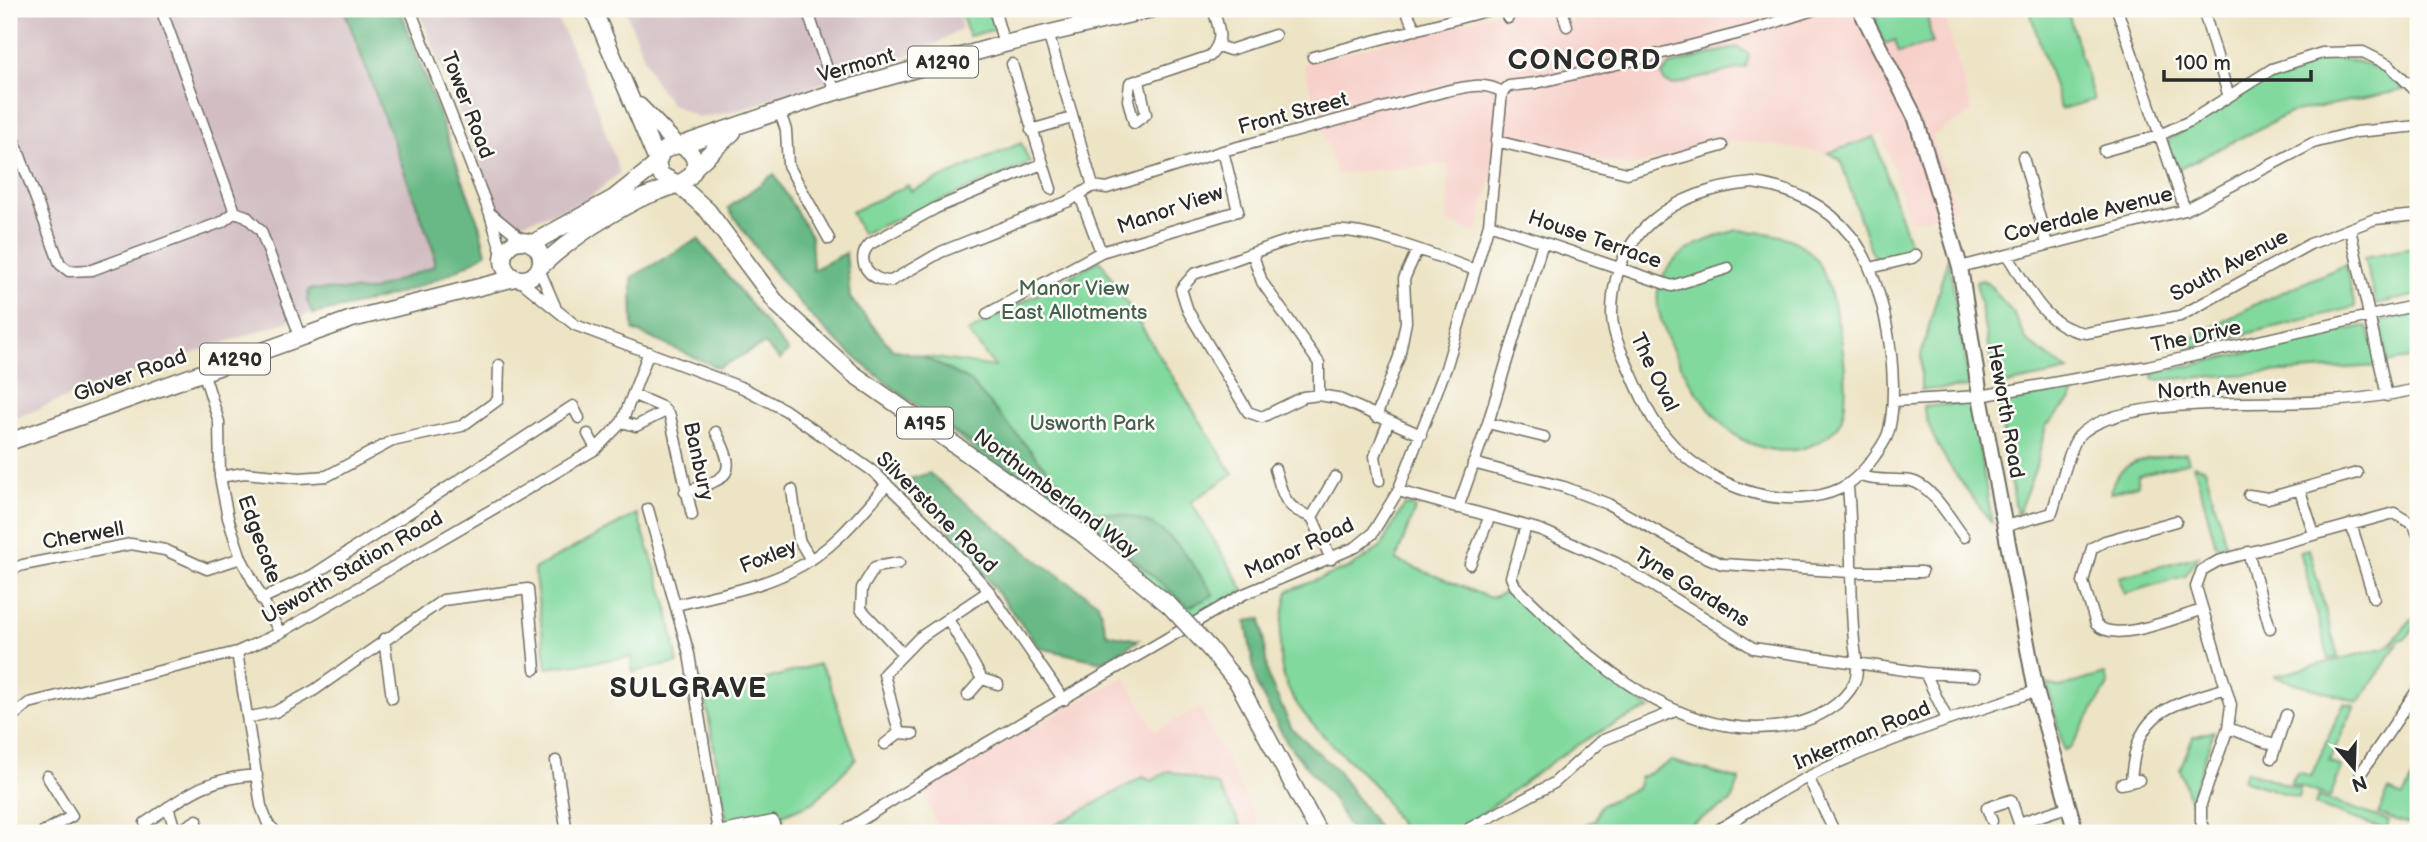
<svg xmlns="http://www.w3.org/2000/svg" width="2427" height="842" font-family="'Balsamiq Sans',sans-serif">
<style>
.built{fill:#f7d0ca}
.industrial{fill:#d2bec2}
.green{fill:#81d99e;stroke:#568264;stroke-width:2}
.forest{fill:#68b985;stroke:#4a7258;stroke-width:2}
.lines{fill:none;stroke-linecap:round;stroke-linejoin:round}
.street-casing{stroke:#6f6c61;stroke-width:13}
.secondary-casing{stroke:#6f6c61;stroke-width:18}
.primary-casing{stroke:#6f6c61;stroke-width:19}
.street{stroke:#fff;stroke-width:10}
.secondary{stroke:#fff;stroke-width:14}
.primary{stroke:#fff;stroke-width:16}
.primary-bridge-casing{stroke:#6f6c61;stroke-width:19;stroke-linecap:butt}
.primary-bridge{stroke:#fff;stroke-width:16}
.labels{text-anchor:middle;stroke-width:5;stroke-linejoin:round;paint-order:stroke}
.shield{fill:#fdfcf7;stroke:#6a6a68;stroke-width:2}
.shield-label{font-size:19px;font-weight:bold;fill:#2b2b2b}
.street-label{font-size:21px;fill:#2b2b2b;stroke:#fdfcf7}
.park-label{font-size:21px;fill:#455f4e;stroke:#fdfcf7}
.district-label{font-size:28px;font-weight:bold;letter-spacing:2px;fill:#2b2b2b;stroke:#fdfcf7}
</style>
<rect width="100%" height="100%" fill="#fdfcf7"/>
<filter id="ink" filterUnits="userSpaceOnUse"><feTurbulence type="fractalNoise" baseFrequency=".0143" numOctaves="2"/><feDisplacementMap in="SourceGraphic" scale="14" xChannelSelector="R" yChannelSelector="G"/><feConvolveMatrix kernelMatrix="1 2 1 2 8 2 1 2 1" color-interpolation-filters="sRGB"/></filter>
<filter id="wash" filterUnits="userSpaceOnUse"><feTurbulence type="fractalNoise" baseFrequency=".00686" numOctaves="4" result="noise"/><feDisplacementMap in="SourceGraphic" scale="28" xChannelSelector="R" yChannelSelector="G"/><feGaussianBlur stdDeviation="1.57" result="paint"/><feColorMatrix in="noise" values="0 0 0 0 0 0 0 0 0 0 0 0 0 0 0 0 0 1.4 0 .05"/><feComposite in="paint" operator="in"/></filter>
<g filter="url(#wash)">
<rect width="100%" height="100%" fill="#ede4c5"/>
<path class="built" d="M1510 9H1943L1972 112 1932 137 1957 209 1910 222 1882 134 1828 153 1737 141 1630 166 1501 139 1477 233 1447 222 1449 164 1336 174 1303 64Z
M1125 676 1155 730 1200 708 1264 833H939L923 789Z"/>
<path class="industrial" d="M9 9H402L481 226 480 251 403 283 100 384 9 421Z
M418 9H553L591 91 620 173 582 203 519 224 496 204Z
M625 9H958L962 29 934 45 882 64 739 110 699 118 670 103 652 77Z"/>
<path class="green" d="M960 9H990L996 29 969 36Z
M1875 9H1926L1932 43 1899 53 1895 40 1884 44 1877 28Z
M2029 9H2067L2094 100 2061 109Z
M1737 47 1749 54 1746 67 1672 85 1664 81 1662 74 1670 65Z
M2331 58C2366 61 2380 66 2405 90L2290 113 2177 170 2168 146 2169 139 2216 113 2248 88 2304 64Z
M1874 137 1912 251 1878 260 1871 251 1840 159 1828 153Z
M1021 143 1030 163 862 234 851 212 908 185 911 191Z
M1737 230C1763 232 1797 234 1815 258 1835 284 1856 392 1840 422 1835 432 1822 441 1812 445 1789 455 1764 451 1741 439 1708 421 1647 324 1659 286 1670 251 1706 239 1737 230Z
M2418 247V295L2376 304 2364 257Z
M1948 257 1970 387 1921 390V355Z
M1100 260 1233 474 1191 502 1244 590 1198 623 884 380 922 356 995 367 968 332Z
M2345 265 2355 307 2189 348 2186 341 2262 301Z
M1982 280 1988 283 2013 313 2027 341 2069 371 2002 385 1995 383 1976 282Z
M2418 313V358L2388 362 2379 324 2384 320Z
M2364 326 2368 327 2378 366 2154 380 2153 374Z
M2076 388 2070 401 2046 426 2035 470 2017 516 1999 409 2003 402Z
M1971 402 1992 522V523C1964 486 1934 452 1923 407Z
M2186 453 2189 462 2138 475V485L2111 493C2115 456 2156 458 2186 453Z
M2194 465 2205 468 2226 544 2216 546Z
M1410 505 1415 509 1396 560 1490 598 1511 590 1561 643 1650 709C1583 732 1525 783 1468 824L1471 833H1405C1395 818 1386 801 1376 787 1366 775 1352 764 1341 753 1282 696 1269 673 1288 591L1351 567 1380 548 1404 506Z
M637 514 666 601 678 663 633 672 631 657 547 668 534 569Z
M2309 549 2338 657 2329 659 2300 551Z
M2199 556 2185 576 2124 594 2119 577Z
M2418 612V624L2406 638 2391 643Z
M2398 644 2359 702 2275 677V676Z
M819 664 827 676 856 759 814 802 782 815 786 833H729L705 697Z
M2105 674 2108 685 2071 747 2064 750 2047 684 2060 687Z
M2344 703 2355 706 2329 761 2342 767 2330 797 2290 783 2298 772 2311 776Z
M2214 731 2190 801 2180 769 2193 737Z
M1672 761 1740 780 1730 803 1673 833H1567L1595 820 1600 806 1638 787 1640 778Z
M2418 767V789L2414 800 2418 802V827L2378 814 2389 790 2403 797Z
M1169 771 1218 785 1245 833H1041L1143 777 1151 781Z
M2246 771 2300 789 2298 798 2243 780Z
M2318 796 2389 821 2386 830 2315 805Z"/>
<path class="forest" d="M344 9H400L479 225 486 253C435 287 373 302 313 314L307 301 309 289 370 291 434 266V252Z
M774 174 811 236 813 270 846 253 850 298 892 349 922 356 970 381 1072 498 1062 503C979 448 883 390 813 318 781 284 754 246 728 208Z
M698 239 788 351 780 360 764 344 718 368 633 330 632 277Z
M929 473 1038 561 1098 603 1107 634 1139 640 1102 662 1040 648 910 479Z
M1077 511C1159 513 1170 530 1214 595L1189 607Z
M1261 619 1268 677 1292 729 1336 769 1382 833H1352L1332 798 1287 743 1257 686 1246 621Z"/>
</g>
<g filter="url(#ink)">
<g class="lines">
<defs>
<path id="street" d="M161 9 235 212
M410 9 490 214 503 257
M807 9 835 92
M994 9 1004 44
M1405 9 1416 30
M1503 9 1508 18
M1562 9 1567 26
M2117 9 2185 210
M2203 9 2228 94
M1505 13 1515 9
M1048 33 1093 186
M1218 46 1230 50 1275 35
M1313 57 1493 9
M1012 64 1051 189
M1139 81 1146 114 1134 123 1128 100 1130 83 1210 56C1225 39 1219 29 1213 9
M1502 92 1509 86 1536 83 1647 57 1752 30 1816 9
M779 110 786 130 788 165 829 239
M9 126 60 264 69 271 92 270 222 222 235 212
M1031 130 1072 118
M1496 141 1627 173 1722 146
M2104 151 2160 135 2190 121 2272 69 2322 53 2363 52 2389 65 2418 93
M2023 157 2047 244
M1042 164 936 208 870 244C853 261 871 282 891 281L941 252 1069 201 1093 186
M1753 183C1793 189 1826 204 1852 237 1885 278 1901 379 1889 430 1887 440 1880 448 1874 457 1856 482 1841 493 1810 497 1749 505 1685 470 1653 419 1644 404 1637 387 1630 371 1622 353 1613 336 1612 316 1611 231 1675 190 1753 183Z
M1093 186 1107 188 1223 151 1446 91C1467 87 1484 81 1502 92
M1080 196 1101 252
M235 212 246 216 261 231 300 336
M491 214 525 242
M1489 224 1672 286 1728 268
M2350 229 2387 396
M1253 255 1262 282 1319 363V395
M2007 255C2028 287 2044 328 2086 333L2180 316 2310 244 2375 219 2418 215
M1960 267 2185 210 2313 143 2356 132 2418 126
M1870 268 1912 258 1916 255
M539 269 555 306
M517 278 575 325 743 388 785 410 874 472 939 535 989 591 1064 700
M987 314 1101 252 1238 211 1223 151
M203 371 219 422 220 477 228 518 241 558 280 633
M634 395 662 407 670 416 692 515
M1893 401 1980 396 2148 366 2418 305
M1376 417 1399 357 1406 322 1404 279 1417 250
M622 422 636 426 666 411
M1488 423 1544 437
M588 434 596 449
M1421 435 1337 398 1319 395 1303 397 1262 417 1248 412 1188 311 1181 289 1194 274C1235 261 1293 234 1334 231 1368 228 1441 258 1475 270
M1473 463 1564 487 1608 504 1694 552 1722 564 1850 572H1922
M1275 469C1283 496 1284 508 1312 517L1331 559
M1861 476C1878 482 1893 478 1911 481 1932 485 1951 521 1964 537
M220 477 244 473 300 478 327 476 392 441 462 426 498 400 499 365
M1379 481 1375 456 1388 423
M792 490 799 540 811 560
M1398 491 1541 530 1616 563 1753 648 1925 673 1975 676
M2300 491 2314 534
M685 492C728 478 739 476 716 432
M2249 495 2268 498 2357 473
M1458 508 1488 423 1543 242
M648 509 689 654 718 832 773 821 776 833
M1312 517 1335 477
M2176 521 2105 541 2092 548 2083 582 2096 624C2114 645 2177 617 2202 610
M2351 524 2374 598
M1526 526 1511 577 1515 586C1590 659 1680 748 1794 724 1816 719 1843 705 1854 683 1860 671 1855 654 1854 641 1849 589 1853 538 1848 487
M2006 526 2052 513C2058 495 2069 448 2078 437 2114 396 2253 405 2307 402 2344 401 2381 397 2418 389
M2248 552 2270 628
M899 563 875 567 862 588 861 609 902 653
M1470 564 1490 516
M9 570 23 565 131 544 165 550 207 569 241 558
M261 599 313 575 573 406 579 418
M676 605C714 595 756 589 791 571 831 552 859 517 887 484
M948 619 982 679
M384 639 392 698
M237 652 261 806 268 824 277 833
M1925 673 1947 719
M968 695 982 679 998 684
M250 717 275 712 313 691 443 600 528 589 535 669
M9 719 29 703 237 652 280 633 596 449 622 422 649 352
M2228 728 2276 746
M899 733 884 674 919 638 989 591
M885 744 899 733 913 734
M2272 758 2286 715
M556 761 567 833
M2361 773 2418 689
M1808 777 1835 833
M2131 782C2136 709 2167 707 2226 688
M2121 784 2139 780
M168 807 176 833 197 820
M1992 821 1987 808 2011 800 2019 823 2067 807
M145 823C187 795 205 778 257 775
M1470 828 1554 783 1601 741 1673 712
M42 833 72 816 47 776
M841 833 940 770 1244 594 1356 547 1372 534 1398 491 1446 368 1489 224 1502 92
M1713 833C1745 814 1777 792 1810 776 1882 740 1959 716 2036 691
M2207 833 2201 821V804L2228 728 2231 705 2196 587 2202 570 2218 561 2394 513 2414 525 2418 535"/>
<path id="secondary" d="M1860 9 1916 119 1960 267 1980 396 2036 691 2076 833"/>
<path id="primary" d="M593 9 657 161
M639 106 677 145
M681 145 835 92 1004 44 1152 9
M695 167 733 132
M677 183 708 211 778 305 852 373 1081 533 1170 606
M503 260a19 19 0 1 1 38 0a19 19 0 1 1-38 0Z
M531 244 614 198 657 164
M540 267C569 240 603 217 639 199 652 193 681 185 689 177 702 164 692 148 677 145L662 151 657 164 661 175 676 183
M9 442 352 319 515 278
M1209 648 1238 683 1319 833"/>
</defs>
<use href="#street" class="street-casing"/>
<use href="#secondary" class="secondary-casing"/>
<use href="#primary" class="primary-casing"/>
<use href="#street" class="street"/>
<use href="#secondary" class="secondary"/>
<use href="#primary" class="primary"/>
<defs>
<path id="primary-bridge" d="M1170 606 1209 648"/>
</defs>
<use href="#primary-bridge" class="primary-bridge-casing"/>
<use href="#primary-bridge" class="primary-bridge"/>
</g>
</g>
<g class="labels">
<g class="shield">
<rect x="908" y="46.5" width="70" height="31" rx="5"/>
<rect x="200" y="343.5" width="70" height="31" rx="5"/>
<rect x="897" y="407.5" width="56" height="31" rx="5"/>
</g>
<g class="shield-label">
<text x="943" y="69">A1290</text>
<text x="235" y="366">A1290</text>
<text x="925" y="430">A195</text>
</g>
<g class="street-label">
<text transform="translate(856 65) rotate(-16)" y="7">Vermont</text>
<text transform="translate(468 105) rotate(69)" y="7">Tower Road</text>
<text transform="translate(1293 113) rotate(-15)" y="7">Front Street</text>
<text transform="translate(1170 209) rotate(-19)" y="7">Manor View</text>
<text transform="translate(2088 214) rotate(-14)" y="7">Coverdale Avenue</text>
<text transform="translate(1595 239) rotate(19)" y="7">House Terrace</text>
<text transform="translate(2229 265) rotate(-28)" y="7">South Avenue</text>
<text transform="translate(2196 336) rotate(-12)" y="7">The Drive</text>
<text transform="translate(1655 372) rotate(64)" y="7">The Oval</text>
<text transform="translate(130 375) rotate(-20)" y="7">Glover Road</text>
<text transform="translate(2222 388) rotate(-3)" y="7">North Avenue</text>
<text transform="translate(2006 411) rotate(80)" y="7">Heworth Road</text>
<text transform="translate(699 461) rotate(78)" y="7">Banbury</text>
<text transform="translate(1056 493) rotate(37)" y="7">Northumberland Way</text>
<text transform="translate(937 512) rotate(45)" y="7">Silverstone Road</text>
<text transform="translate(83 535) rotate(-10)" y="7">Cherwell</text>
<text transform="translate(260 539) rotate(70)" y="7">Edgecote</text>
<text transform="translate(1299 548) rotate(-25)" y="7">Manor Road</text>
<text transform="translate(768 556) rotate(-22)" y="7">Foxley</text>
<text transform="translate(352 567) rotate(-30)" y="7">Usworth Station Road</text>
<text transform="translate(1692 587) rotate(32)" y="7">Tyne Gardens</text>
<text transform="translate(1862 735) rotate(-23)" y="7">Inkerman Road</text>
</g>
<g class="park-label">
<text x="1074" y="295">Manor View<tspan x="1074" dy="24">East Allotments</tspan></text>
<text x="1092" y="430">Usworth Park</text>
</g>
<g class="district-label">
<text x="1585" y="69">CONCORD</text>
<text x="689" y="697">SULGRAVE</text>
</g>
</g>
<rect width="2427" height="842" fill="none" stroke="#fdfcf7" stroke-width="35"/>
<g transform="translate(2354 768) rotate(161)" stroke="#fdfcf7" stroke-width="5" paint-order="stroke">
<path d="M0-5L12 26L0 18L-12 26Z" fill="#2b2b2b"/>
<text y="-10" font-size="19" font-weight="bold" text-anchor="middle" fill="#2b2b2b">N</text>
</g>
<path d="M2164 70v10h147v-10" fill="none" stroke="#2b2b2b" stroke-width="3.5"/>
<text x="2175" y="70" font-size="21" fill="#2b2b2b" stroke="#fdfcf7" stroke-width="5" paint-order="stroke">100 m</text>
</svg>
